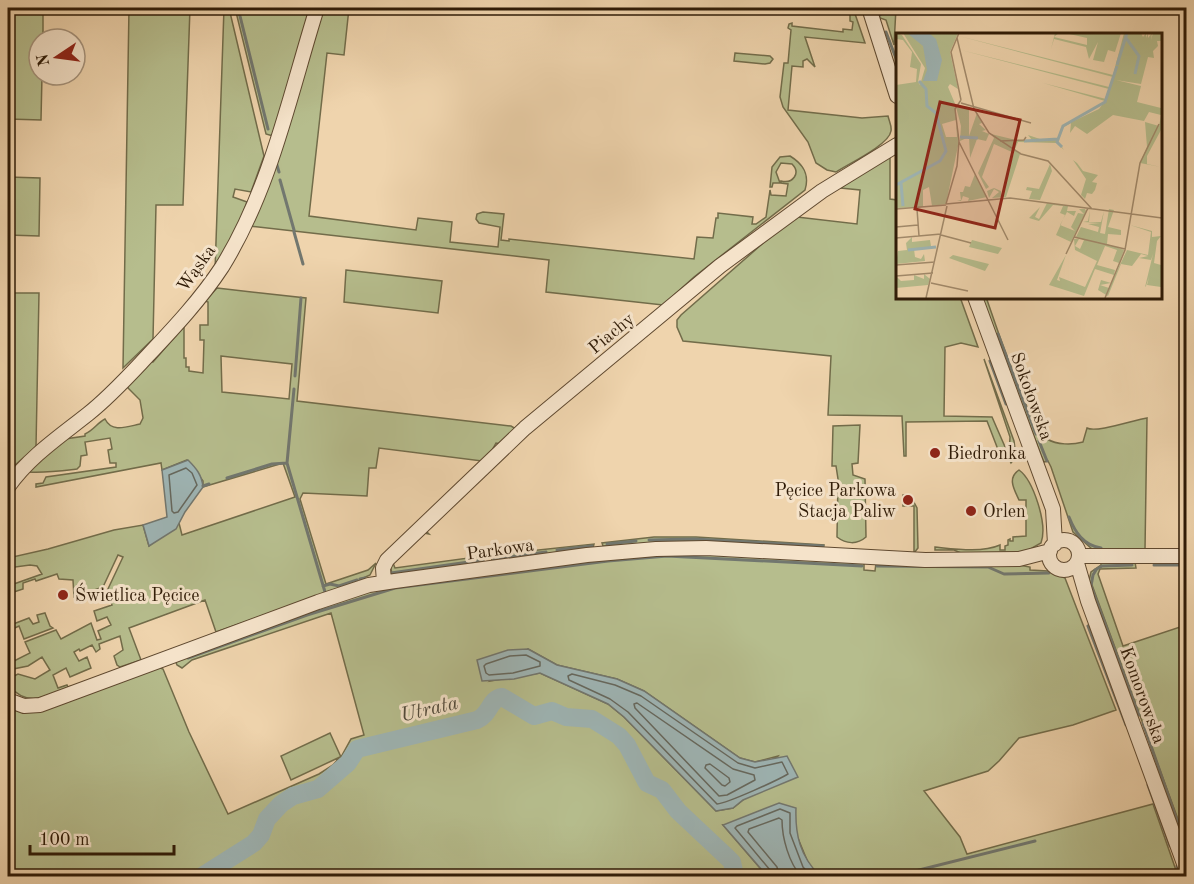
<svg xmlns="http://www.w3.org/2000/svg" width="1194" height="884" font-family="'Old Standard TT',serif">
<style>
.green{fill:#b6bd8d;stroke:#726c4a;stroke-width:1.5;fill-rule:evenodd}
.water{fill:#9eb5b5;stroke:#72776f;stroke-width:1.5}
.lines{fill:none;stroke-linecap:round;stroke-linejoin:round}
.shore{stroke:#66685e;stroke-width:1.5}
.stream{stroke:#72776f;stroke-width:3}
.river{stroke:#9eb5b5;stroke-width:18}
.minor-casing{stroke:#5f4930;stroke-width:16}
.minor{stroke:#f5e3ca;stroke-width:14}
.poi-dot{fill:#8f2418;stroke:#f5e3ca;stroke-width:2}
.labels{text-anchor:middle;stroke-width:6;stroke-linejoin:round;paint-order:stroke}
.street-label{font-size:18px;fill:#2f1b07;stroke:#f5e3ca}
.poi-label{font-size:18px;fill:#2f1b07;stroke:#f5e3ca;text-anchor:start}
.water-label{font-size:20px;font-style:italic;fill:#50493b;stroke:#f5e3ca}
.inset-river{fill:none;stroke:#9eb5b5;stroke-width:3}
.inset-road{fill:none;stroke:#a28a6b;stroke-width:1.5}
.view{fill:#8f2418;fill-opacity:0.15;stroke:#8f2418;stroke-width:3}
.inset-edge{fill:none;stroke:#2f1b07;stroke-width:3}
</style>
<rect width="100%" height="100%" fill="#efd4ad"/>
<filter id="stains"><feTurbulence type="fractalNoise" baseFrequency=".00333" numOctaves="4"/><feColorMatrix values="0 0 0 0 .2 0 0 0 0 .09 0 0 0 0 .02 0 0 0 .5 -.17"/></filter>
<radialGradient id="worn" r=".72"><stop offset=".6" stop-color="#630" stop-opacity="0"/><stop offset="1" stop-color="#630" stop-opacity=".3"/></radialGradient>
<path class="green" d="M8 8H43V39H39V75H42L41 120 8 119Z
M129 8H190L183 205H156L153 339 123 368Z
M224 8H229L264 156 251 192 235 189 233 197 247 202 239 224 215 271Z
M235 8H311L273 136 266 134Z
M322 8H349L344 55 327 53 309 216 416 230 418 218 452 222 450 242 498 247 500 227 479 223 476 219 477 214 483 212 504 214 501 240 509 241V239L694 259 697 237 713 238 716 218H718V213L753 217 752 224H756L766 217 770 190 771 195 786 196 788 184 781 183V181C793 184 801 173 792 164L781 163 776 172 780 183H773L772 187H770L772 167 780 157 790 156C803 164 810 174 805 190L694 277 663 305 546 292 549 260 249 226Z
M795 8H853L865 43 805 37 815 67 807 59 803 61V67L792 66 788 110 862 118 888 116C889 121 892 126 891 131 889 145 848 164 836 172L827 170 816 163 808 142 783 107 780 97 784 63H788L791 30 788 28 789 24 792 23V26L843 32V29L852 30 853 22 850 21V14Z
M875 8H896L894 45 886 20 880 18Z
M735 53 770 56 773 59 770 63 765 64 734 61Z
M890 156V199L897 200V297H960L978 347 961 343 945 347 944 416 992 417 1009 456 1010 437 984 359 1014 441 1016 457 1011 463 1008 457 1002 460 987 421 906 422V456H904L902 416 828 415 831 356 683 341 677 327V320L681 315 785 224 797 217 857 224 860 190 840 188Z
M8 177 40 178 39 236 8 235Z
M346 270 442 281 438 313 344 302Z
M217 288 306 298 297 401 511 426 516 429 502 444 496 443 491 452 482 461 379 448 376 468H369L367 496 303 493 300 499 326 584 368 570 376 563 370 575 361 579V581L216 632 205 600 129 628 141 660 120 667 117 665 114 656 123 650 120 636 99 644 100 649 96 652 92 645 80 651 79 649 74 652 79 661 87 657 91 668 70 677 66 668 53 675 58 688 67 685 68 687 72 686C46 696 29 709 8 685V679L18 674 35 679 50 670 42 657 28 666 8 670V664L30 653 25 642 56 630 61 639 91 623 97 640 101 639 98 631 111 625 107 617 97 621 94 611 112 605 107 591 123 557 118 555 103 587 74 597 73 580 59 579 57 574 36 581 35 579 23 583V589L8 594V577L11 585 42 574 37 566 30 565 8 568V558L48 549 114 530 143 525 149 546 179 523 182 535 295 497 283 463 203 487V481L187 460 162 470 161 463 36 487V484L43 483 46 477 116 467V463H110L108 450 112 449 110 438 85 442 87 455 81 456 80 466 77 469C60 471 45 473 29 472L28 470 65 439 85 436V434C94 430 97 423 105 419 112 433 126 427 140 424L143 418 140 400 128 388V385L149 362H153L184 326V358H186V367H189V371L203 373 204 340H200V325H208V302L205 301ZM221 356 292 364 289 399 222 392Z
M8 293H39L36 447 8 471Z
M981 297H986C995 322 1029 428 1047 439 1057 445 1072 445 1083 442L1087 428C1096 433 1134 420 1147 418L1145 550 1092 549 1073 532 1051 467 1048 461 1044 462 1041 455Z
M860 425 858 463 852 464 853 475 865 479 866 537C857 545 846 544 837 537L838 479 836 466H832L833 426Z
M1019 470C1033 480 1048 524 1041 543L1032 548 1031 552 961 553 954 550H935V547C955 549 982 553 1000 545V550H1005V546L1008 545V540L1010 539V541H1013V537L1026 536V500H1019C1014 489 1007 478 1019 470Z
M903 495H910L917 508 918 548 914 553V506H903Z
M426 531 429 534 424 533 393 563 395 568 483 556 484 562 392 574 390 564Z
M654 537H696L824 545 823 549 684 541 603 546 602 543Z
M594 544 593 548 492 561 491 555Z
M680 553 864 563V570L875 571 876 563 1014 564 1030 567V570L1048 571 1065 578 1116 710 1073 725 1019 738 999 761 988 771 924 791 960 837 967 854 1153 804 1178 876H820L809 865 795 831 723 825 767 876H8V705L18 709 158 667 163 669 189 732 228 814 319 774 333 765 340 757 291 780 281 756 330 733 341 757 351 739 364 735 331 613 192 660 182 668 177 665 175 660 320 607 370 591 605 558ZM528 649 557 665 617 679 644 691 740 758 755 762 778 756 743 800 733 808 716 811 624 717 608 704 540 673 490 681Z
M1101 562H1135L1136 568 1100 569 1098 574 1123 646 1186 625V841L1092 585 1088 586 1086 582 1089 581 1091 572 1101 565Z
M45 613 50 626 53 628 24 639 19 626 8 631V626L29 618 33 624 39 622 37 615Z"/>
<path class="water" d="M188 460C196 468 202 475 203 487L185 512 176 529 149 546 143 525 167 517 162 470Z
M528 649 557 665 617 679 644 691 740 758 755 762 787 756 798 777 743 800 733 808 716 811 624 717 608 704 540 673 514 679 482 681 477 660 508 650Z
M779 803 796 808C795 835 800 856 820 876H767L723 825Z"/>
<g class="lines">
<path class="shore" d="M186 468 192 473 197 485 178 512 174 513 172 511 169 475Z
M526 655 540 662V666L513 673 489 675 486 673 484 666 486 664 510 656Z
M572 674 615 685 641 696 738 763 755 768 782 762 788 774C778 780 728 803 717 804L628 712 610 699 569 680 568 676Z
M637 703 733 769 754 775 755 780 727 795 719 796 635 708 634 704Z
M710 764 729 778 730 782 725 786 722 785 705 768 706 765Z
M771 876 770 870 735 828 737 826 780 809 790 813V833L803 867 811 876
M779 876 777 867 748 832 749 829 779 818 782 820C782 838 789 863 801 876"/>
<path class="stream" d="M238 8 268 129
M878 8 880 15
M886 32 897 61
M276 162 279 172
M280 180 294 230
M294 232 303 264
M998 334 1036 434
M990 361 1006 404
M295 376 301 298
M294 389 287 463 325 592
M1039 441 1047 461
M227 478 272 464 287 463
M203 486 209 484
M1069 517C1075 532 1083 545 1101 548
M649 540 694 539 823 546
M607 544 636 541
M557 550 592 546
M494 559 546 552
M1154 565H1180
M877 566 988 567 1004 574 1049 573
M1095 570 1102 566 1132 565
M1096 570 1093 575 1091 586 1139 715
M391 573 483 560
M360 579 365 578
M323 586 330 584 339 586 357 580
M1088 626 1126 725
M188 658 307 615 395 588 608 561 667 556 862 566
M1143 723 1186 846
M1148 785 1170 846
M1177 866 1179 876
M895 876 1035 841"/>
<path class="river" d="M202 876 254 843 261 835 267 819 281 804 293 796 318 789 348 763 357 749 477 720C491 714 489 699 502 697L534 716 552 711 566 717 592 719 619 736 627 745 647 783 662 790 678 811 728 858 732 862 735 876"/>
<defs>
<path id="minor" d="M869 8 897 96
M975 297 1053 509 1055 544
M8 487C29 457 59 437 88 414 107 399 124 381 140 364 169 333 199 302 222 267 271 188 290 94 317 8
M1049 555a15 15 0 1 1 30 0a15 15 0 1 1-30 0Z
M1079 556H1186
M1077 563 1088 601 1186 869
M384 582 383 568 387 560 525 428 720 266 822 191 897 145
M8 700 24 706 40 705 318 602 369 585 395 581 587 555 656 549 706 548 925 560 1019 559 1050 551"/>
</defs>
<use href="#minor" class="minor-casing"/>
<use href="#minor" class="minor"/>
</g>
<g class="poi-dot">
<circle cx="935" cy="453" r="6"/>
<circle cx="908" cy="500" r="6"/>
<circle cx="971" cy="511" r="6"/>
<circle cx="63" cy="595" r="6"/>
</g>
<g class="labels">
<g class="street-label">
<text transform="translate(196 268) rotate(-55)" y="6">Wąska</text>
<text transform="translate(611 333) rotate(-40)" y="6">Piachy</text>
<text transform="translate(1032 396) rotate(70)" y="6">Sokołowska</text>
<text transform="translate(500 549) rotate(-8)" y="6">Parkowa</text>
<text transform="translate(1143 695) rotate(70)" y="6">Komorowska</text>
</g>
<g class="poi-label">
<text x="947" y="459">Biedronka</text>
<text x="896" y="496" text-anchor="end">Pęcice Parkowa<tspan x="896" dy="21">Stacja Paliw</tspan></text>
<text x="983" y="517">Orlen</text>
<text x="75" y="601">Świetlica Pęcice</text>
</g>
<g class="water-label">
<text transform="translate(429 708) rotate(-13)" y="7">Utrata</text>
</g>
</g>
<g transform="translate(896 33)">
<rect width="266" height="266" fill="#efd4ad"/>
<path d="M0 0 6 2 25 31 22 49 24 52 29 35 7 0H62L54 19 62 56 54 51 52 54 60 73 73 74V103L81 80 86 90 83 91 90 97 86 98 93 101 90 108 81 106 74 125 73 104 64 108 65 93 60 74V87L46 91 50 104H61L60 89 63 108 50 171 36 173 33 154 27 157V174L1 175 0 52 20 49 21 36 14 34 16 19 7 7 0 6ZM159 0H163L158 4 191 12V5L169 0H225L219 19 212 17 208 29 197 27 202 9 193 26 190 14 158 6 155 16ZM228 0H245L247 4 250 0V5L252 0V5L256 0 255 7 257 0H265V8H261L262 13 257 18 258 25 252 24 245 51 220 47 245 53 241 69 265 75V82L253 79 248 88 217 82 191 101 179 93 174 100 175 90 166 95 162 108 168 117 161 110 122 109 119 116 124 121 110 164 96 165 103 159 98 156 93 165 91 158 98 155 105 158V163L118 120 98 111 86 144 93 154 90 156 82 140 98 105 95 101 120 107H136L132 102 147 107 161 106 167 93 203 76 209 68 147 50 210 66 213 56 65 17 213 54 217 44 63 3 217 42ZM265 83V97L251 123V131L265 134 244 130 251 114 249 89 263 93ZM184 119 181 130 187 138 202 142 196 149 201 150 199 157 196 161 191 160 189 166 185 162 190 146 177 127 181 130ZM154 131 156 138 144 167 133 166 136 158 130 157 131 154 143 156ZM79 141 91 164 72 168 73 165 67 163 65 168H61L65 167 64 159H67L69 153 74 154ZM151 170 172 173 171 178H180L178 183 171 179 164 192 179 198 175 194 182 180 188 181 183 176H189L190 178 175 209 160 202 169 182 164 180 167 173 157 172 143 188 133 185 144 174 139 184 143 186ZM213 176 218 177 212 194 225 197V202L212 201 211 211 228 217 223 230 217 228 221 217 209 213 201 232 219 237 218 242 199 236 188 263 153 252 170 222 161 247 164 248 163 244 189 254 201 228 179 217 178 206H183L179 213 184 216 188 207 180 204 185 194 202 199 203 194 192 191 204 190 187 189 192 188 194 177 193 189H205L208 178 204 200 209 201ZM234 192 256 198V204L265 203 261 208 258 230 265 232V254L251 252 253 244 250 253 249 254 257 221 255 227 243 225 252 223 245 221 236 233 225 231 212 263 202 257 205 247 215 250 204 252 213 255 231 217 252 222 255 199ZM16 204V209L34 207 35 213 41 214 18 216 19 224 25 226 28 221 29 228 0 231 2 218 11 217 10 210ZM76 207 106 215 102 221 73 214ZM57 222 93 231 89 238 53 225ZM28 241 34 246 32 252 0 255V243L5 248 18 247V242L28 246Z" fill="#b6bd8d"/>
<path d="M11 0H33L40 6 46 27 41 48H27L31 37 27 13Z" fill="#9eb5b5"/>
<path class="inset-river" d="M230 5 243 23 239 41M221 32 231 0M64 104 82 105M128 108 162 106M166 114 161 109 167 93 209 69 221 33M5 150 7 173M0 152 44 128 50 118 40 80 31 73 30 56 23 48M12 217 40 214"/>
<path class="inset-road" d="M63 0 55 19 65 67M61 5 78 76 93 100 125 121 152 128 196 176M65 70 135 90M104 108 128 107 130 104M63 109 112 207M50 171 114 165 266 185M50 171 61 133 63 108 59 76 65 67M0 176 50 172M21 176 23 203M0 194 22 192M45 202 75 210M178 204 229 216M0 205 45 201M170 221 192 175M0 232 39 229M0 243 37 240M35 250 72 258M30 265 51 173M209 265 229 217 244 130 263 91"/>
<path class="view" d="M44 69 124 87 99 195 19 176Z"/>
<rect width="266" height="266" class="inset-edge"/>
</g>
<rect width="1194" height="884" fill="none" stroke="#efd4ad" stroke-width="30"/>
<rect x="9" y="9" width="1176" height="866" fill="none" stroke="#2f1b07" stroke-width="3"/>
<rect x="15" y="15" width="1164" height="854" fill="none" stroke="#2f1b07" stroke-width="1.5"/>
<g transform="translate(57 57) rotate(257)"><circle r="28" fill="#f5e3ca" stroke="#a6937c" stroke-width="1.5"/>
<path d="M0-4.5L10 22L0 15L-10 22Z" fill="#8f2418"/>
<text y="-9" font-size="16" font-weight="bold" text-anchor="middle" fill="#2f1b07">N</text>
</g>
<path d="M30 845v9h144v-9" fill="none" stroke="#2f1b07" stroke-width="3"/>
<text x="39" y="845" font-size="18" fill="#2f1b07" stroke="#f5e3ca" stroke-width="4.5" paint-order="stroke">100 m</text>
<rect width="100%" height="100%" filter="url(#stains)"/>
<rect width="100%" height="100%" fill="url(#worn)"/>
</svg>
